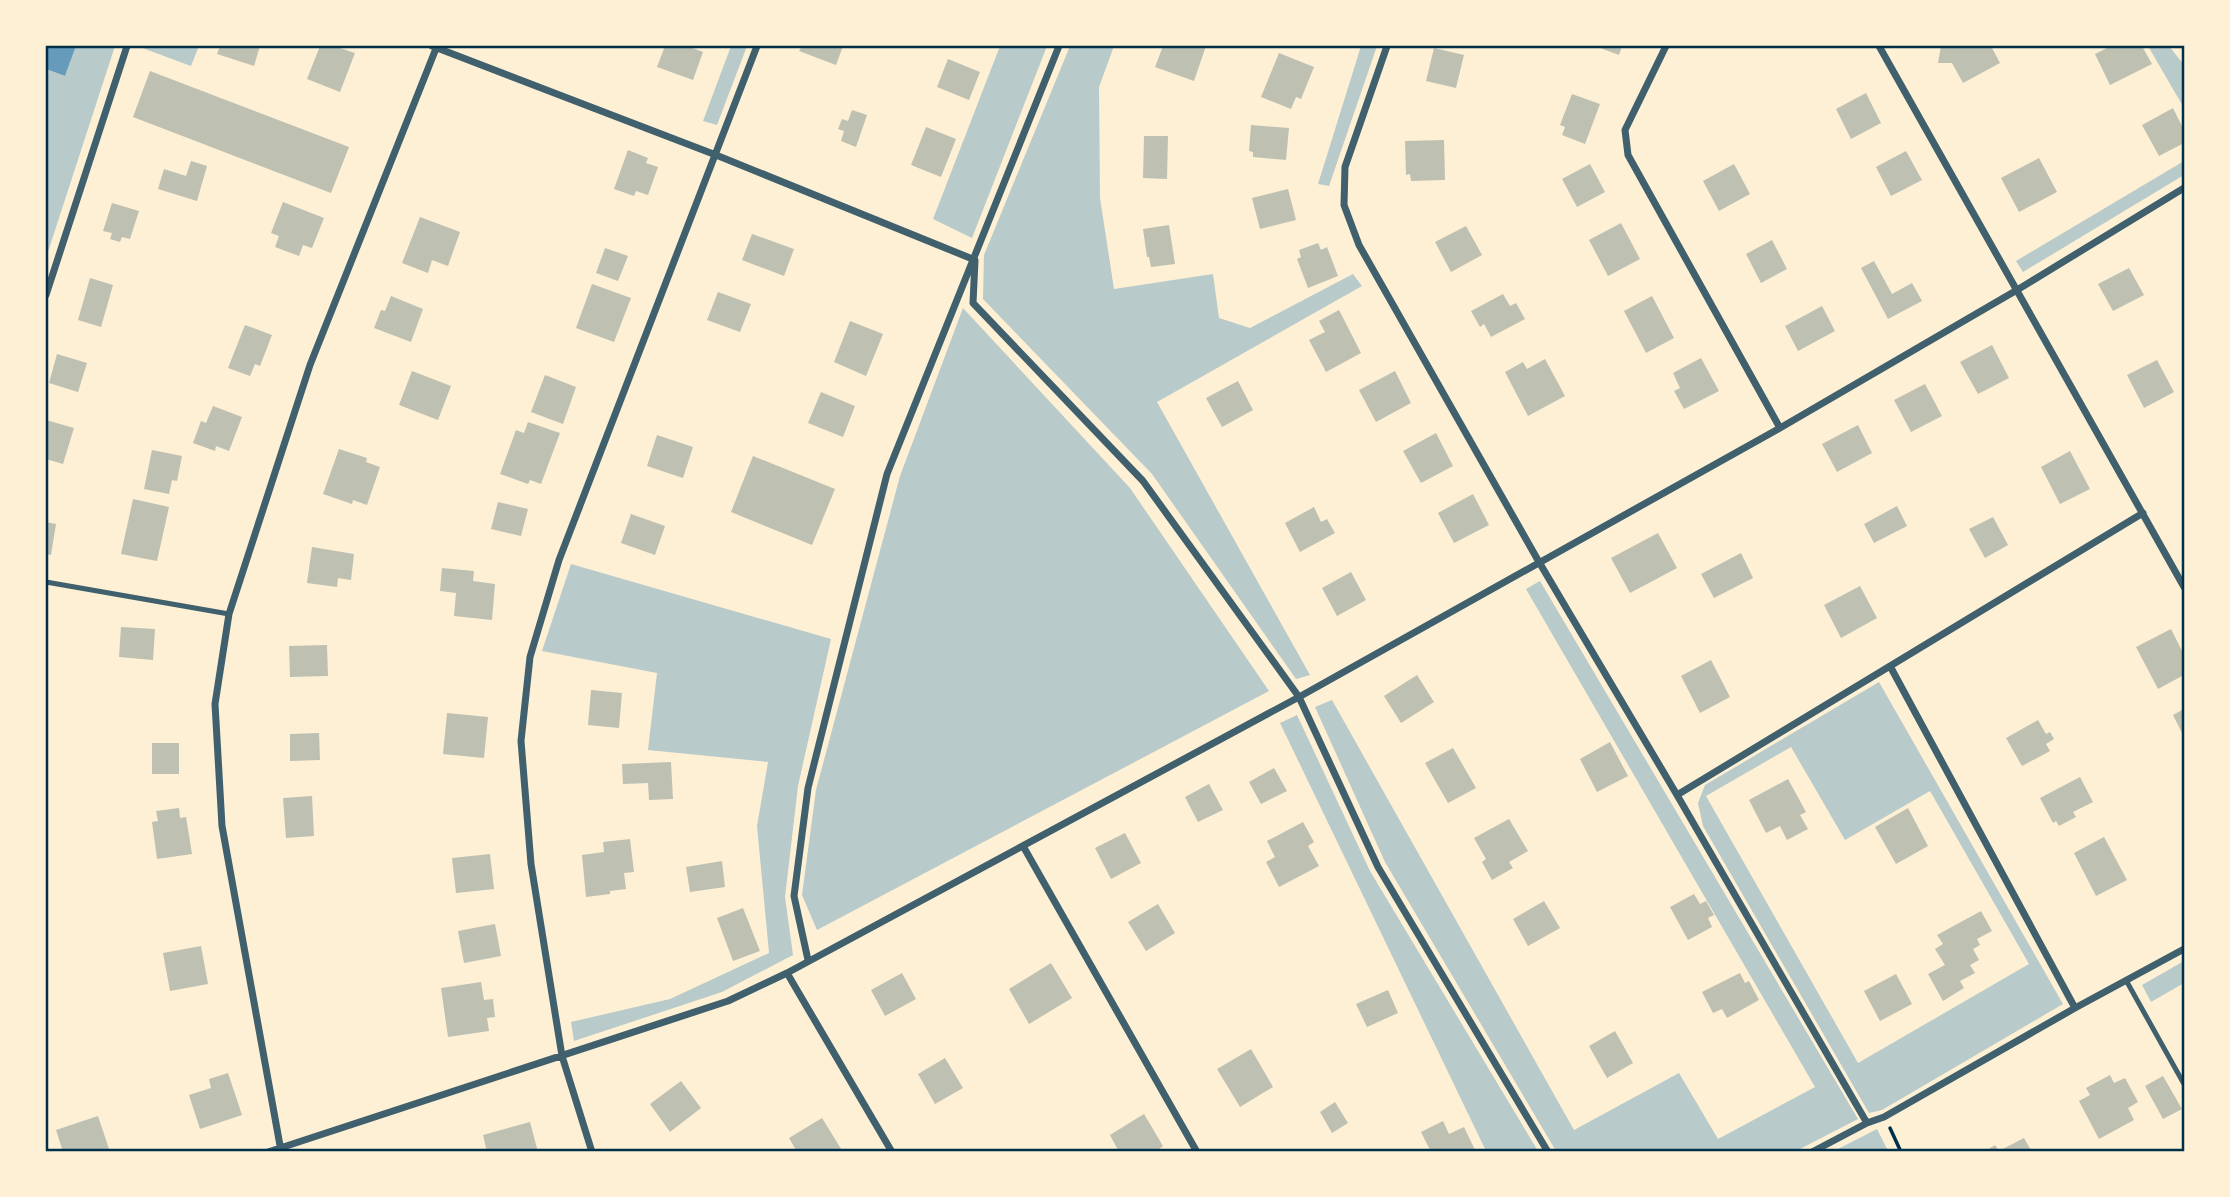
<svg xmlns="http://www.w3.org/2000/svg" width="2230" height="1197" font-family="'Noto Sans',sans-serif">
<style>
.green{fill:#b9caca;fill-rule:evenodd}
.water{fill:#669bbc}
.building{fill:#bec0b2}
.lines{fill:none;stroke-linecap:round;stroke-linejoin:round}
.path{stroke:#003049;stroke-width:3.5}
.service{stroke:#3f606c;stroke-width:5}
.minor{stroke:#3f606c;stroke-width:7}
.neatline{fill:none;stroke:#003049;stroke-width:2.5}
</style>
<rect width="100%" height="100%" fill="#fdf0d5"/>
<path class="green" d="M76 46H115L46 258V69L65 76Z
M137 46H199L191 66Z
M731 46H747L717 125 703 121Z
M1000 46H1047L972 238 933 219Z
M1070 46H1114L1099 87 1100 198 1114 289 1213 274 1219 318 1250 328 1353 274 1362 286 1157 402 1310 675 1296 679 1152 474 983 299 984 255Z
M1361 46H1377L1329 186 1318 184Z
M2148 46H2169L2184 65V108Z
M2184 161V175L2023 272 2016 261Z
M963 308 1130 488 1269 691 817 930 802 895 816 790 900 476Z
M571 564 831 639 798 786 785 897 793 955 722 992 574 1041 571 1022 670 999 769 953 757 826 768 762 648 750 657 673 542 651Z
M1540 581 1858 1119 1796 1151H1556L1385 862 1315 707 1332 700 1574 1130 1679 1073 1718 1139 1815 1087 1526 589Z
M1879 682 2063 1004 1882 1110 1869 1113 1703 826 1698 803 1705 785ZM1791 747 1845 840 1930 791 2029 964 1858 1063 1706 796Z
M1297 715 1370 871 1538 1151H1486L1280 723Z
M2184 961V983L2151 1002 2142 985Z
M1877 1129 1888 1151H1834Z"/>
<path class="water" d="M46 46H76L65 76 46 69Z"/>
<path class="building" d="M220 46H260L254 66 217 54Z
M320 46H334L355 53 340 92 307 79Z
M665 46H691L690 47 703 52 693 80 657 67Z
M802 46H843L836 65 799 51Z
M1163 46H1206L1194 81 1155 67Z
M1595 46H1622L1619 55Z
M1941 46H1991L2000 63 1963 83 1952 63H1938Z
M2111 46H2142L2152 64 2110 85 2095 54Z
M1434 48 1464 55 1456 88 1426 81Z
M1279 53 1314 67 1301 99 1296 97 1291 109 1261 97Z
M948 59 980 72 969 100 937 87Z
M150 71 349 147 331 193 133 117Z
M1866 93 1881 123 1851 139 1836 109Z
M1572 94 1600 104 1585 144 1562 135 1565 127 1560 125Z
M2173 108 2184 130V143L2159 156 2142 125Z
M852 110 867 115 856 147 841 141 844 131 838 129 842 119 848 121Z
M1251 125 1289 128 1286 160 1253 157V152L1249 151Z
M926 127 956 139 941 177 911 165Z
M1144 136H1168L1167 179 1143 178Z
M1444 140 1445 180 1411 181 1410 174 1406 175 1405 141Z
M628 150 648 158 646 163 658 167 648 195 636 191 634 196 614 189Z
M1906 151 1922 180 1891 196 1876 167Z
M2039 158 2057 192 2019 212 2001 178Z
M191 161 207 166 197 201 158 189 164 169 186 176Z
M1590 164 1605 192 1577 207 1562 179Z
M1734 164 1750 194 1719 211 1703 181Z
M1288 189 1296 220 1260 229 1252 198Z
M283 202 324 218 312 248 303 245 299 256 275 247 279 236 271 233Z
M112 203 139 211 130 239 122 237 120 242 110 239 112 233 103 231Z
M420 217 460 232 448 266 432 260 428 273 402 263Z
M1621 223 1640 259 1608 276 1589 240Z
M1169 225 1175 264 1151 267 1149 257H1147L1143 229Z
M1466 226 1482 255 1451 272 1435 242Z
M752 234 794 249 784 276 742 260Z
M1772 240 1787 269 1761 283 1746 254Z
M1318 243 1321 250 1327 247 1338 276 1308 288 1297 259 1301 257 1299 250Z
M605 248 628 256 618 281 596 273Z
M1874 261 1892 294 1912 283 1922 301 1888 319 1861 268Z
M2129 268 2144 295 2113 311 2098 284Z
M90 278 113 285 101 327 78 320Z
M592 284 631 298 614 342 576 328Z
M718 292 751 304 740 332 707 320Z
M1503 294 1510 306 1516 303 1525 319 1491 337 1484 324 1480 327 1471 311Z
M391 296 423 309 411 342 374 328 381 310 385 311Z
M1652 296 1674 338 1646 353 1624 311Z
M1822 306 1835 331 1798 351 1785 326Z
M1339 310 1361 353 1326 372 1309 340 1325 332 1319 321Z
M850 321 883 334 866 376 834 362Z
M245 325 272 335 260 366 255 364 250 376 228 368Z
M1992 345 2009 378 1978 394 1960 362Z
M57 354 87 363 78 392 49 383Z
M1701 358 1719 391 1684 409 1674 391 1680 388 1673 373Z
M1545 359 1565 396 1528 416 1505 372 1523 362 1527 369Z
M2157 360 2174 392 2144 408 2127 375Z
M412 371 451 386 438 420 399 405Z
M1395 371 1411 403 1376 422 1359 390Z
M545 375 576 387 563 424 531 412Z
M1238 381 1253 410 1222 427 1206 398Z
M1925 384 1942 416 1911 432 1894 400Z
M821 392 855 406 843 437 808 423Z
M213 406 242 417 229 451 216 446 215 451 193 443 201 421 206 423Z
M46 420 74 428 63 464 46 459Z
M528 422 560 433 541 484 530 480 528 484 500 474 516 430 524 433Z
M1858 425 1872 453 1837 472 1822 444Z
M1436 433 1453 466 1421 483 1403 451Z
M657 435 693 447 683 478 647 466Z
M339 449 367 458 366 462 380 467 367 505 353 500 352 504 323 494Z
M152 450 182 456 177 481 172 480 169 494 144 489Z
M2070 451 2090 489 2060 504 2041 467Z
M753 456 835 489 812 545 731 512Z
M1473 494 1489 525 1454 543 1438 513Z
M133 499 169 507 157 561 121 554Z
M498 502 528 509 521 536 491 529Z
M1897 506 1907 526 1874 543 1864 524Z
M1314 507 1321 522 1327 519 1335 533 1300 552 1285 523Z
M631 514 665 526 655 555 621 543Z
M1993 517 2008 545 1985 558 1969 529Z
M46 522 56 524 51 555 46 554Z
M1658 533 1677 568 1630 593 1611 558Z
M312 547 354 554 351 580 338 578 337 587 307 583Z
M1741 553 1753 578 1714 598 1701 574Z
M442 568 474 571 473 581 495 584 492 620 454 616 456 593 440 591Z
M1351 572 1366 600 1337 616 1322 588Z
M1860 586 1877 618 1841 638 1824 605Z
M121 627 155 629 153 660 119 657Z
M2171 629 2184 655V675L2158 689 2136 647Z
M327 645 328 676 290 677 289 646Z
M1711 660 1730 697 1700 713 1681 676Z
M1417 675 1434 702 1401 723 1384 696Z
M591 690 622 693 619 728 588 725Z
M2184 709V737L2173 715Z
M447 713 488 717 484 758 443 754Z
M2038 720 2046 734 2050 732 2054 739 2046 744 2050 751 2022 766 2006 738Z
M319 733 320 760 290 761V734Z
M1610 742 1628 776 1597 792 1580 759Z
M152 743H179V774H152Z
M1453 748 1476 788 1448 803 1425 763Z
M671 762 673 799 649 800 648 783 623 784 622 764Z
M1274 768 1287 791 1261 804 1249 782Z
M2080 777 2093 802 2073 812 2076 817 2059 826 2056 821 2053 823 2040 798Z
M1788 779 1806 812 1800 815 1808 829 1787 840 1780 826 1766 833 1749 800Z
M1209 784 1223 810 1198 822 1185 797Z
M312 796 314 836 286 838 283 798Z
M179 808 180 818 186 817 192 854 157 859 152 822 158 821 156 811Z
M1908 808 1928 846 1896 864 1875 827Z
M1509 819 1528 851 1509 862 1513 868 1492 880 1482 862 1486 859 1474 838Z
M1303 822 1314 842 1308 846 1319 866 1279 887 1266 862 1275 857 1267 841Z
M1125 833 1141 863 1111 879 1095 848Z
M2104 837 2127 880 2096 896 2074 853Z
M630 839 634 872 624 873 626 889 610 891V894L586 897 582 855 604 852 603 842Z
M490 854 494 889 456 893 452 858Z
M722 861 725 887 690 892 686 867Z
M1694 894 1700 904 1706 901 1714 915 1708 918 1712 927 1688 940 1670 907Z
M1544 901 1560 928 1528 946 1513 919Z
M1158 904 1175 933 1146 951 1128 922Z
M743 908 760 951 733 961 717 918Z
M1981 911 1992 931 1977 939 1980 945 1973 949 1979 960 1970 965 1975 973 1960 981 1964 988 1943 1001 1928 974 1945 965 1935 949 1943 944 1937 935Z
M495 924 501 956 464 963 458 931Z
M201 946 208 984 170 991 163 953Z
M1051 963 1072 998 1029 1024 1009 989Z
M902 973 916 999 885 1016 871 990Z
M1740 973 1745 983 1749 981 1759 1000 1727 1018 1722 1009 1713 1013 1702 992Z
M1896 974 1912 1004 1880 1021 1864 991Z
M481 982 484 1000 493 999 495 1017 487 1018 489 1031 448 1037 441 988Z
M1388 990 1398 1013 1367 1027 1356 1004Z
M1615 1031 1633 1063 1607 1078 1589 1046Z
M1251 1049 1273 1087 1240 1107 1217 1069Z
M945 1058 963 1088 935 1104 918 1074Z
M228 1073 242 1115 200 1129 189 1095 211 1088 209 1079Z
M2110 1075 2114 1083 2125 1078 2138 1102 2128 1108 2134 1120 2099 1139 2079 1101 2090 1095 2086 1088Z
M2163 1076 2182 1109 2163 1119 2145 1086Z
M681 1081 701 1108 670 1132 650 1104Z
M1335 1102 1348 1123 1332 1133 1320 1112Z
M1144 1114 1163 1146 1155 1152H1119L1110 1135Z
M98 1116 110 1152H63L56 1130Z
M822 1118 843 1152H797L789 1138Z
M1443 1121 1449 1134 1464 1127 1476 1152H1431L1421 1132Z
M530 1122 538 1152H487L483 1135Z
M2024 1138 2032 1152H1984L1995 1145 1999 1151Z"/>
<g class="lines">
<path class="path" d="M1890 1128 1901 1152"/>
<path class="service" d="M46 582 229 614
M2127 982 2184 1084"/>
<path class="minor" d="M432 46 716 155 975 260 973 303 1143 481 1299 697 1378 867 1548 1152
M1387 46 1345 167 1344 205 1359 245 1539 562 1677 795 1867 1123
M1666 46 1625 130 1628 155 1780 428
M1879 46 2184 587
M46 295 127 46
M1890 666 2075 1008
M1677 795 2143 513
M1023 846 1197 1152
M808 960 794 896 808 788 887 474 1059 46
M787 973 892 1152
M281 1151 222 826 215 704 229 614 310 365 437 46
M268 1152 728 1001 787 973 1299 697 1780 428 2017 290 2184 188
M592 1152 562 1056 531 864 521 741 530 657 559 560 757 46
M1812 1152 1867 1123 1884 1117 2075 1008 2184 949"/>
</g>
<rect width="2230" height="1197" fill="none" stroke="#fdf0d5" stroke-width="94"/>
<rect x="47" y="47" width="2136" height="1103" class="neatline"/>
</svg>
